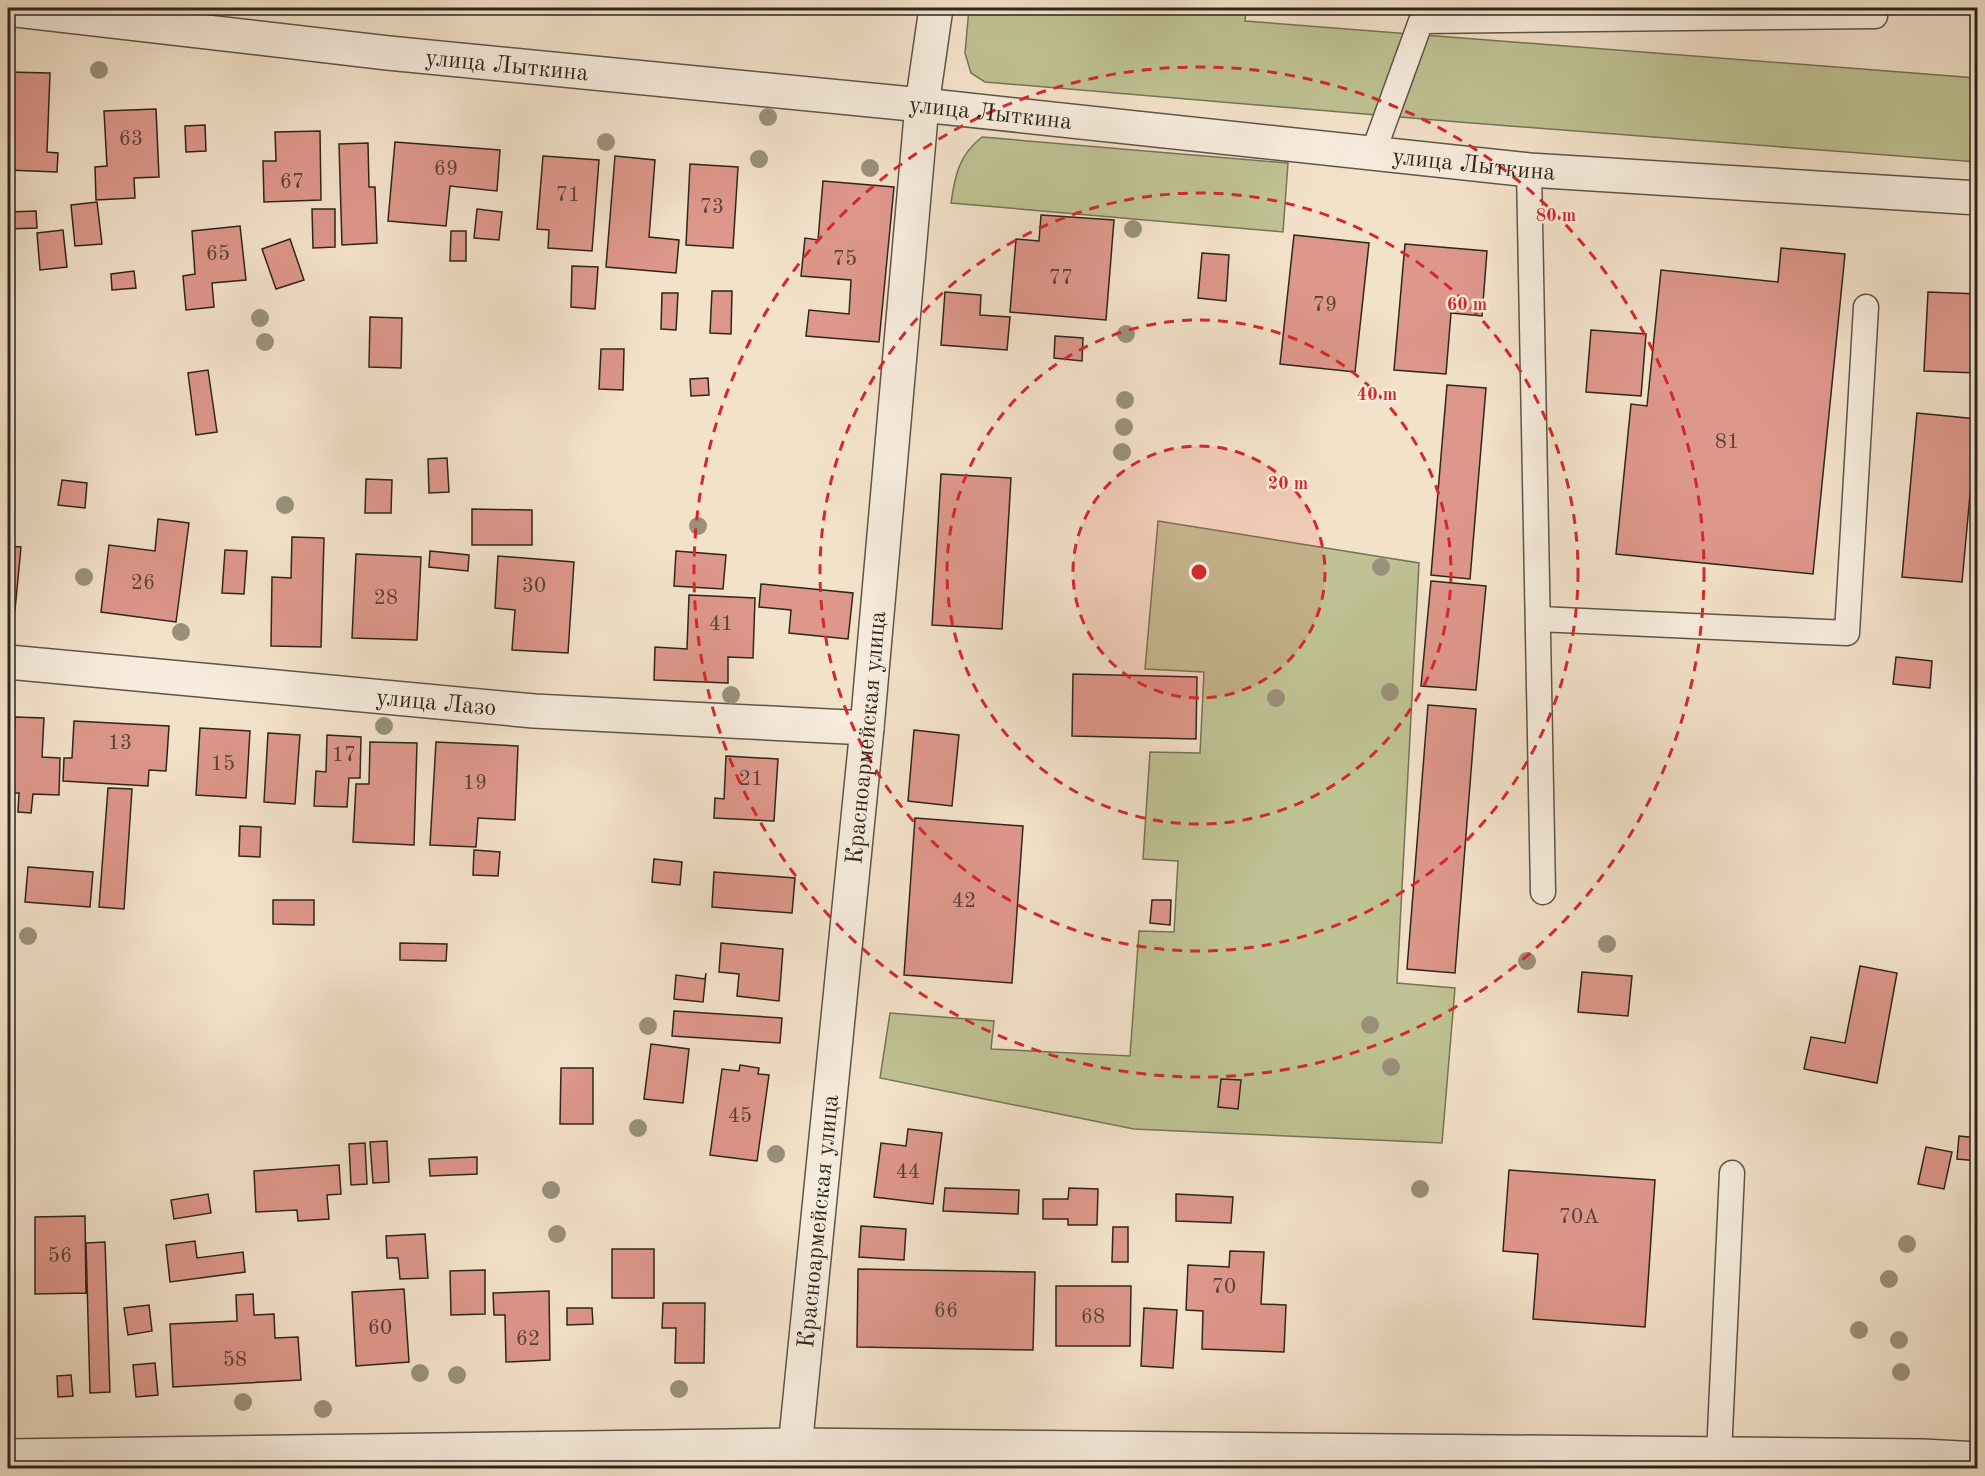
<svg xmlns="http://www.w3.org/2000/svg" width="1985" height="1476" font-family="'Old Standard TT',serif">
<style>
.green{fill:#bfc294;stroke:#767458;stroke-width:1.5}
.building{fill:#de978b;stroke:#2d261c;stroke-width:1.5}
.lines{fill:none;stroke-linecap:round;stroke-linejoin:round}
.lane-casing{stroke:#5e5548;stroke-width:27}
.street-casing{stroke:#5e5548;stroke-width:36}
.lane{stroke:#f7ecdd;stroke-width:24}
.street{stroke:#f7ecdd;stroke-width:33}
.tree{fill:#9a907b}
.ring{fill:none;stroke:#d62828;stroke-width:3;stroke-dasharray:10 8}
.labels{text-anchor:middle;stroke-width:5;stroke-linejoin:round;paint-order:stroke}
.number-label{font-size:21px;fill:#594238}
.street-label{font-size:24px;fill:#2d261c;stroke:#f7ecdd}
.centre{fill:#d62828;stroke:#f7ecdd;stroke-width:3}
.ring-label{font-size:18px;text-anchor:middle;font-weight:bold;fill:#d62828;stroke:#f7ecdd;stroke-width:5;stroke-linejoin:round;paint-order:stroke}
</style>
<rect width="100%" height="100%" fill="#f3e2ca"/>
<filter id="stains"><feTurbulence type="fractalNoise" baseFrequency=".00333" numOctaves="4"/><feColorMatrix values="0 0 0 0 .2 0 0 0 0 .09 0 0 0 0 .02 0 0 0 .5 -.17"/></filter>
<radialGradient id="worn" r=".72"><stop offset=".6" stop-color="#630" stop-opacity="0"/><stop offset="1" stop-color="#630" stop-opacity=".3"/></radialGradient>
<path class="green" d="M969 8H1246L1245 21 1977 78V162L1459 122 985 82 971 73 965 53Z
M982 137 1288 163 1283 232 951 203C955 175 959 155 982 137Z
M1158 521 1419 563 1397 983 1455 988 1442 1143 1134 1129 880 1078 890 1013 994 1021 991 1049 1130 1056 1139 931 1174 932 1178 861 1143 859 1150 752 1200 753 1204 672 1145 669Z
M778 1462 777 1468H532Z"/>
<path class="building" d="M8 72 50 73 47 152 58 153 57 172 8 170Z
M156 109 159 177 134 178 135 198 96 200 95 167 107 166 104 111Z
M205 125 206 151 186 152 185 126Z
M320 131 321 200 264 202 263 161H276L275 132Z
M395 142 500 150 497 191 450 186 446 226 388 221Z
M368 143 369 187H375L377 243 342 245 339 144Z
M543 156 599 160 592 251 548 248 549 230 537 229Z
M615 156 655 160 649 237 679 240 676 273 606 267Z
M690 164 738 167 733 248 686 245Z
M823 181 894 187 879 342 806 336 809 310 849 314 851 280 801 276 805 238 818 240Z
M97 202 102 244 75 246 71 205Z
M312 209H335V247L313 248Z
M477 209 502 212 499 240 474 238Z
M36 211 37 228 8 229V212Z
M1041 215 1114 220 1106 320 1010 312 1016 239 1039 241Z
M240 226 246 280 212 283 214 307 186 310 183 276 195 274 192 231Z
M63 230 67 267 40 270 37 233Z
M451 231H466V261H450Z
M1294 235 1369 243 1355 372 1280 364Z
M290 239 304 280 276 289 262 249Z
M1405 244 1487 251 1482 316 1451 313 1446 374 1394 370Z
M1781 248 1845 254 1813 574 1616 554 1631 404 1647 406 1661 270 1778 282Z
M1202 253 1229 255 1226 301 1198 298Z
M572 266 598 267 595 309 571 307Z
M134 271 136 288 112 290 111 274Z
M712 291H732L731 334 710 333Z
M945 292 981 295 980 315 1010 317 1007 350 941 345Z
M1928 292 1978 294 1977 373 1924 371Z
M662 293H678L676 330 661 329Z
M370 317 402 318 401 368 369 367Z
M1591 330 1646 334 1641 396 1586 392Z
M1055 336 1083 338 1082 361 1054 358Z
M601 349H624L623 390 599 389Z
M208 370 217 432 196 435 188 373Z
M708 378 709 395 691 396 690 379Z
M1447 385 1486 388 1470 579 1431 575Z
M1917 413 1977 419 1962 582 1902 577Z
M447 458 449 492 429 493 428 459Z
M941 474 1011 478 1002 629 932 625Z
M366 479 392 480 391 513H365Z
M62 480 87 483 85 508 58 505Z
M472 509 532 510V545H472Z
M158 519 189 523 176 622 101 612 109 545 155 551Z
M292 537 324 538 321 647 271 646 272 577 291 578Z
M8 546 21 547 15 610 8 609Z
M225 550 247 551 244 594 222 593Z
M430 551 469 555 468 571 429 567Z
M676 551 726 555 723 589 674 586Z
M356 554 421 557 417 640 352 638Z
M498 556 574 562 568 653 512 650 515 610 495 608Z
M1431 581 1486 586 1476 690 1421 686Z
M761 584 853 593 848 639 789 633 791 610 759 607Z
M689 595 755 598 753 658 728 657V683L654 680 655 647 687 649Z
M1896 657 1932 661 1930 688 1893 684Z
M1073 674 1197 677 1196 739 1072 736Z
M1428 705 1476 709 1455 973 1407 969Z
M15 717 44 718 42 757 60 758 59 795 33 794 31 813 18 812 19 793H11Z
M74 721 169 726 166 771 149 770 148 786 63 781 64 758H72Z
M200 728 250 731 246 798 196 795Z
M914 730 959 735 952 806 908 801Z
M268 733 300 735 295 804 264 802Z
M327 735 361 737 360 778H349L347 807 314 806 316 771 326 772Z
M370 742 417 743 414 845 353 842 356 784H369Z
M436 742 518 746 515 820 478 818 476 847 430 845Z
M726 756 778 759 774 821 714 818 715 798 724 799Z
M108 788 132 789 124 909 99 907Z
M915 818 1023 826 1012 983 904 975Z
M240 826 261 827 260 857 239 856Z
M8 830 10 858H8Z
M474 850 500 852 498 876 473 875Z
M654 859 682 862 680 885 652 882Z
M28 867 93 872 90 907 25 902Z
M714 872 795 878 792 913 712 907Z
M273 900H314V925L273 924Z
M1152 900H1171L1170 925 1150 923Z
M400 943 447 944 446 961 400 960Z
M721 943 783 949 779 1001 737 996 739 974 719 972Z
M1860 966 1897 973 1877 1083 1804 1069 1811 1037 1845 1043Z
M1582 972 1632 976 1628 1016 1578 1012Z
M706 973 703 1002 674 999 676 975 705 979Z
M674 1011 782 1018 780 1043 672 1036Z
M651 1044 689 1049 683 1103 644 1099Z
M740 1065 759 1068 758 1074 769 1075 757 1161 710 1155 722 1069 739 1071Z
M561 1068H593V1124H560Z
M1221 1079 1241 1080 1238 1109 1218 1107Z
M908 1129 942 1133 933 1204 874 1197 881 1143 906 1146Z
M1959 1136 1978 1138V1161L1957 1159Z
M387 1141 389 1182 373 1183 370 1142Z
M365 1143 367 1184 351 1185 349 1144Z
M1926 1147 1952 1152 1944 1189 1918 1184Z
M477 1157V1174L430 1176 429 1159Z
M339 1165 341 1194 327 1195 329 1219 298 1221 297 1210 256 1212 254 1171Z
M1509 1170 1655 1180 1645 1327 1533 1319 1538 1254 1503 1251Z
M945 1188 1019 1190 1018 1214 943 1211Z
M1069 1188 1098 1189 1097 1225H1068V1219H1043V1199H1068Z
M208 1194 211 1213 174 1219 171 1200Z
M1176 1194 1233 1197 1231 1223 1176 1221Z
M85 1216 86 1293 35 1294V1217Z
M861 1226 906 1229 904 1260 859 1257Z
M1113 1227H1128V1262H1112Z
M425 1234 428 1278 400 1279 398 1258H387L386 1236Z
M195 1241 197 1258 243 1252 245 1272 170 1282 166 1245Z
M105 1242 110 1392 90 1393 86 1243Z
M612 1249H654V1298H612Z
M1230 1251 1264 1252 1261 1304 1286 1305 1284 1352 1202 1349 1203 1311 1186 1310 1188 1265 1229 1267Z
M858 1269 1035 1272 1033 1350 857 1347Z
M485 1270V1314L451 1315 450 1271Z
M1056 1286H1131L1130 1346H1056Z
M404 1289 409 1362 356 1366 352 1292Z
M549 1291 550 1360 506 1362 505 1315H494L493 1293Z
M253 1294 254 1315 274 1314 275 1338 298 1337 301 1380 173 1387 170 1324 237 1321 236 1295Z
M663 1303H705L704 1363H675L676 1328H662Z
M149 1305 152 1331 128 1335 124 1308Z
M567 1308H592L593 1324 567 1325Z
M1144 1308 1177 1310 1173 1368 1141 1366Z
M155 1363 158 1395 136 1397 133 1365Z
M71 1375 73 1396 58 1397 57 1376Z"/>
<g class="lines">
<defs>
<path id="lane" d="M1373 153 1421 21 1875 16
M1529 170 1543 892
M1539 619 1847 633 1866 307
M1719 1454 1732 1173"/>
<g id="street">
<path id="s1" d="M8 9 388 53 922 105 1529 170 1978 198"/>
<path id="s2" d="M8 662 534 711 867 728"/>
<path d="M8 1456 794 1445 1923 1456 1978 1459"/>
<path id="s3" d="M793 1468 867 728 922 105 936 8"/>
</g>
</defs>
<use href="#lane" class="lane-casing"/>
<use href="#street" class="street-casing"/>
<use href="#lane" class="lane"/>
<use href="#street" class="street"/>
</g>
<g class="tree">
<circle cx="99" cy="70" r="9"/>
<circle cx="768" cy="117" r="9"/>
<circle cx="606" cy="142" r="9"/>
<circle cx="759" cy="159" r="9"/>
<circle cx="870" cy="168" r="9"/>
<circle cx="1133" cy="229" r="9"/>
<circle cx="260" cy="318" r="9"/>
<circle cx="1126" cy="334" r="9"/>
<circle cx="265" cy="342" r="9"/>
<circle cx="1125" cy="400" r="9"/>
<circle cx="1124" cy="427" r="9"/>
<circle cx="1122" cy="452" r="9"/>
<circle cx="285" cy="505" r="9"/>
<circle cx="698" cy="526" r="9"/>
<circle cx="1381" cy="567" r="9"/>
<circle cx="84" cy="577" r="9"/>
<circle cx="181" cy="632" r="9"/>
<circle cx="1390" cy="692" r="9"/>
<circle cx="731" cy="695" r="9"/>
<circle cx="1276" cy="698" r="9"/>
<circle cx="384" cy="726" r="9"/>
<circle cx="28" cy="936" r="9"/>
<circle cx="1607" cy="944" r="9"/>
<circle cx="1527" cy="961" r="9"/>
<circle cx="1370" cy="1025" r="9"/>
<circle cx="648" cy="1026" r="9"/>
<circle cx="1391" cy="1067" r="9"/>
<circle cx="638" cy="1128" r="9"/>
<circle cx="776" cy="1154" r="9"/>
<circle cx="1420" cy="1189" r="9"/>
<circle cx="551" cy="1190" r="9"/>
<circle cx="557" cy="1234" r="9"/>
<circle cx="1907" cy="1244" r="9"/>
<circle cx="1889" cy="1279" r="9"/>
<circle cx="1859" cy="1330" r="9"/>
<circle cx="1899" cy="1340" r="9"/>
<circle cx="1901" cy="1372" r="9"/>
<circle cx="420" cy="1373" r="9"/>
<circle cx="457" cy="1375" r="9"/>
<circle cx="679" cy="1389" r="9"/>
<circle cx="243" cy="1402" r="9"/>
<circle cx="323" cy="1409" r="9"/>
</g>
<circle cx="1199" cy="572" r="126" fill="#d62828" fill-opacity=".12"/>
<g class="ring">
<circle cx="1199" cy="572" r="126"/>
<circle cx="1199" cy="572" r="252"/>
<circle cx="1199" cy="572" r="379"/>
<circle cx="1199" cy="572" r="505"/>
</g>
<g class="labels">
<g class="number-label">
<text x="131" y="145">63</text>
<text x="446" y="175">69</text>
<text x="292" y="188">67</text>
<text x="568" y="201">71</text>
<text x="712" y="213">73</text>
<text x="218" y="260">65</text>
<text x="845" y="265">75</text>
<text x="1061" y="284">77</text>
<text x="1325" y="311">79</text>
<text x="1727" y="448">81</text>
<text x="143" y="589">26</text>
<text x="534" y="592">30</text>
<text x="386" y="604">28</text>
<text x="721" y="630">41</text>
<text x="120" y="749">13</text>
<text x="344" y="761">17</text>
<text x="223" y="770">15</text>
<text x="751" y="785">21</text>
<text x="475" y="789">19</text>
<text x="964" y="907">42</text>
<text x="740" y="1122">45</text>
<text x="908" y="1178">44</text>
<text x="1579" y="1223">70А</text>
<text x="60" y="1262">56</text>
<text x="1224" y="1293">70</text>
<text x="946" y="1317">66</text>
<text x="1093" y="1323">68</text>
<text x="380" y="1334">60</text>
<text x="528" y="1345">62</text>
<text x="235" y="1366">58</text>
</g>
<g class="street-label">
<text dy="8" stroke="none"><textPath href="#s1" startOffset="502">улица Лыткина</textPath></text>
<text dy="8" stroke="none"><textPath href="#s1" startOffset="988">улица Лыткина</textPath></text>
<text dy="8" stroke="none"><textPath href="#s1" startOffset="1474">улица Лыткина</textPath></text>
<text dy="8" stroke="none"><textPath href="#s2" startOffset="430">улица Лазо</textPath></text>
<text dy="8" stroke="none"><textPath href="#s3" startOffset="734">Красноармейская улица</textPath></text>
<text dy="8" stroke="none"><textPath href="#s3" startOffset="248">Красноармейская улица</textPath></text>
</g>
</g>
<circle cx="1199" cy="572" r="9" class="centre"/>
<g class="ring-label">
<text x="1556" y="221">80 m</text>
<text x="1467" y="310">60 m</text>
<text x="1377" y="400">40 m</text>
<text x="1288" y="489">20 m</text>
</g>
<rect width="1985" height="1476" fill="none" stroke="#f3e2ca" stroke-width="30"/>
<rect x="9" y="9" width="1967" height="1458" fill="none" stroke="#2d261c" stroke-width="3"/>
<rect x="15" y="15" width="1955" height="1446" fill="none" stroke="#2d261c" stroke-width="1.5"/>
<rect width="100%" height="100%" filter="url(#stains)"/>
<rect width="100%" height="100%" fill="url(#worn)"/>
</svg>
